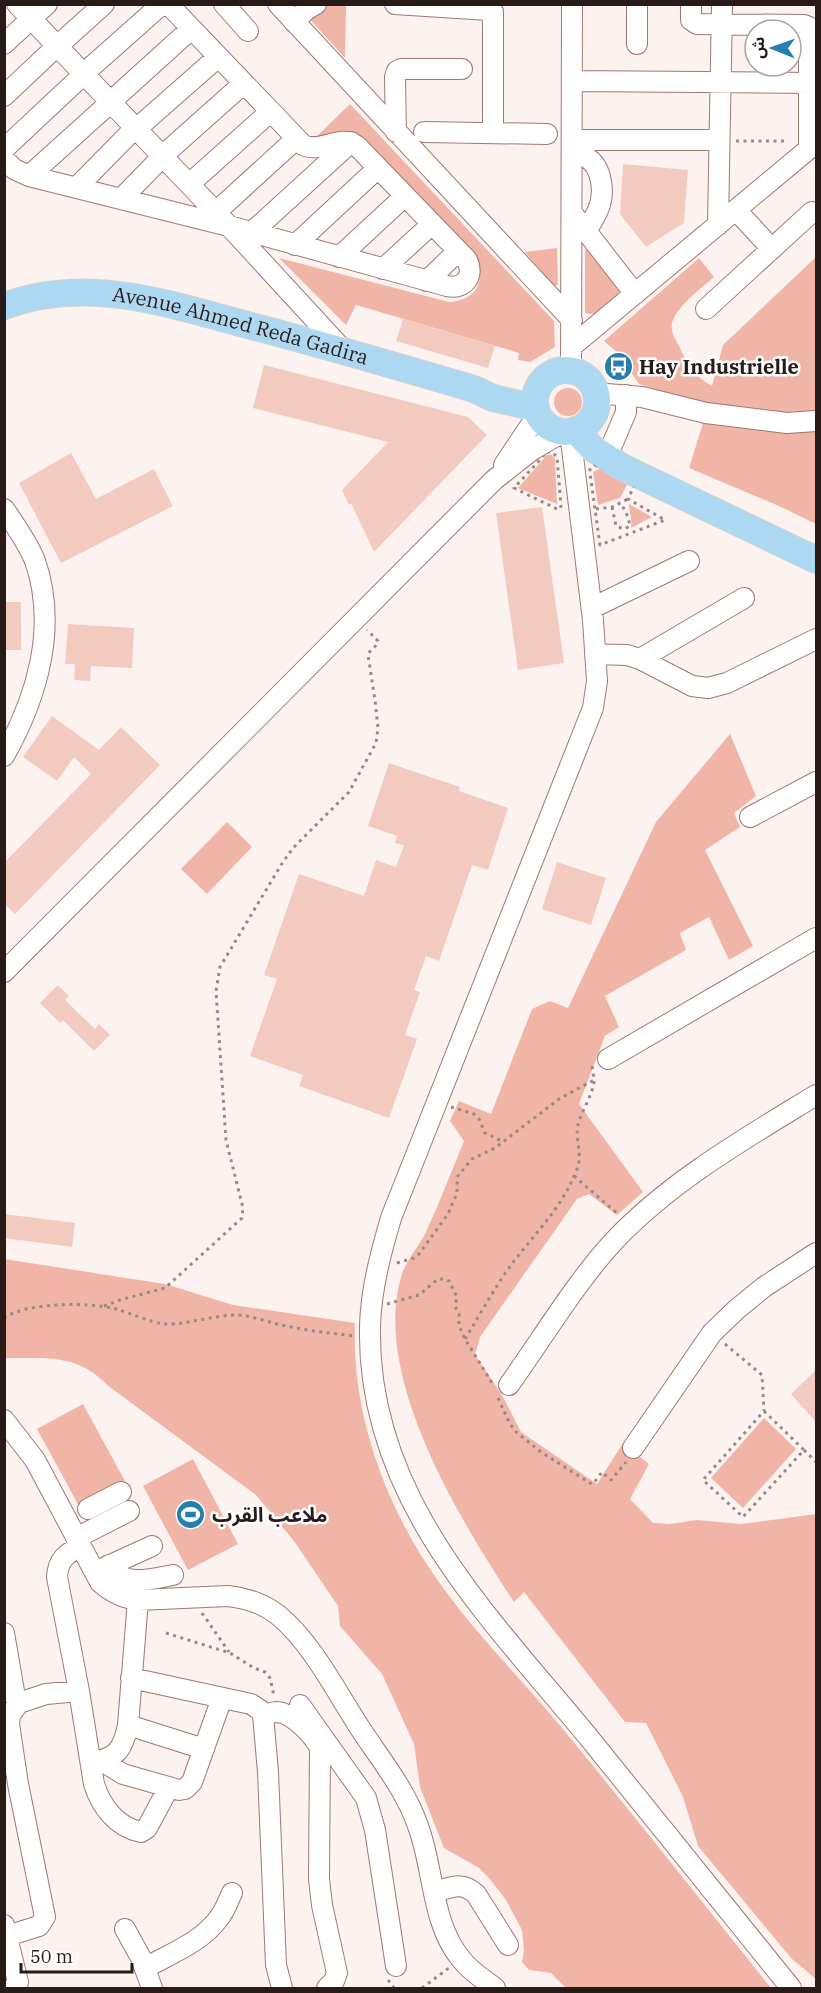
<svg xmlns="http://www.w3.org/2000/svg" width="821" height="1993" font-family="'IBM Plex Serif','Noto Sans Arabic',serif">
<style>
.green{fill:#f0b5a6}
.building{fill:#f3cac0}
.lines{fill:none;stroke-linecap:round;stroke-linejoin:round}
.minor-casing{stroke:#9e7970;stroke-width:22}
.major-casing{stroke:#d4d1d0;stroke-width:28}
.path{stroke:#968a87;stroke-width:3;stroke-dasharray:3 4.5;stroke-linecap:butt}
.minor{stroke:#fff;stroke-width:20}
.major{stroke:#add8f2;stroke-width:26}
.labels{text-anchor:middle;stroke-width:5;stroke-linejoin:round;paint-order:stroke}
.street-label{font-size:20px;fill:#281a16;stroke:#fff}
.poi-label{font-size:20px;font-weight:bold;fill:#281a16;stroke:#fff;text-anchor:start}
</style>
<rect width="100%" height="100%" fill="#fcf3f1"/>
<path class="green" d="M322 5 346 6 345 58 307 16Z
M350 104 554 321 555 347 530 362 518 360 519 353 356 305 346 325 279 258 449 302C477 300 486 282 475 257L357 134 351 133 312 141Z
M557 248 558 285 553 286 525 252Z
M589 249 622 295 597 315 585 313V250Z
M816 257V524L779 506 689 468 704 420 693 402 639 384 618 353 604 341 699 258 714 277C702 288 668 312 672 330 673 337 679 345 682 352 690 367 697 378 712 386L723 345Z
M554 402a14 14 0 1 1 28 0a14 14 0 1 1-28 0Z
M547 455H552L555 459 557 504 518 488Z
M599 469 628 483 620 498 598 505 593 472Z
M629 504 652 517 631 528C633 519 629 513 629 504Z
M730 734 756 796 734 813 740 827 705 850 753 946 729 960 709 917 680 933 686 950 605 996 619 1027 605 1036 579 1104 643 1192 617 1215 589 1194 577 1199 480 1337 475 1355 502 1395 521 1432 597 1484 623 1443 649 1464 630 1499 653 1523 669 1524 697 1520 741 1524 816 1514V1979L792 1959 698 1846 683 1797 646 1723 625 1722 524 1592 514 1602C460 1520 370 1375 402 1274 407 1260 418 1247 425 1234 439 1204 451 1172 464 1141L450 1121 459 1101 491 1114 532 1009 550 1001 568 1008 656 822Z
M227 822 252 847 207 894 181 869Z
M4 1259 165 1284 233 1305 355 1323C351 1416 388 1514 444 1589 481 1640 527 1685 567 1734 636 1818 703 1903 771 1988H566L551 1973 529 1970 522 1962 524 1950 522 1930 506 1900 489 1878 479 1868 444 1848 420 1787 414 1744 382 1674 340 1626 338 1606 294 1541 256 1495 107 1385C77 1353 45 1359 5 1358Z
M83 1404 125 1481 79 1506 37 1429Z
M764 1418 796 1449 743 1508 711 1478Z
M193 1459 238 1544 188 1570 143 1486Z"/>
<path class="building" d="M623 164 688 170 684 223 646 247 620 214Z
M403 319 495 346 488 368 396 341Z
M264 365 468 417 487 435 374 552 351 503 349 505 342 490 388 442 253 408Z
M71 453 96 499 154 469 173 506 61 563 19 483Z
M542 507 564 663 518 670 496 513Z
M4 602H21V650H4Z
M68 624 134 628 132 668 91 666 90 681 74 680 75 664H65Z
M52 716 99 750 121 727 160 765 15 914 4 903V863L91 774 74 757 57 781 23 757Z
M389 763 460 787 459 791 508 808 488 870 472 865 439 961 426 956 414 990 420 992 405 1035 417 1039 389 1118 299 1086 303 1075 250 1056 277 979 264 975 299 874 364 896 376 860 396 867 404 845 395 843 397 836 368 826Z
M557 862 606 878 591 925 542 909Z
M58 985 69 996 65 1000 95 1029 99 1024 110 1035 94 1051 63 1020 60 1023 40 1003Z
M4 1214 75 1223 72 1247 4 1238Z
M816 1370V1422L791 1394Z"/>
<g class="lines">
<defs>
<path id="minor" d="M17 4 229 226 344 351
M224 4 248 31
M278 4 572 320
M395 4 488 10 493 12V133
M691 4V20L697 24 804 25 809 27V149
M37 13 47 4
M294 22 306 10 316 4
M63 41 104 4
M4 44 31 19
M637 44V4
M90 68 162 4
M572 81 810 83
M4 96 57 46
M117 96 191 29
M143 123 218 57
M396 132 395 77 397 71 401 69H462
M424 132 547 134
M572 140H719
M4 149 84 74
M169 150 243 84
M572 154C577 155 582 155 586 157 603 167 605 194 598 210 595 217 590 224 587 231
M4 159 14 169 29 176 229 226 447 286C464 290 475 276 467 260L357 146C341 133 321 154 303 145L168 4
M29 176 111 102
M196 178 270 112
M76 188 135 128
M121 199 163 156
M736 210 772 249
M216 212 296 139
M572 213 635 294
M718 225 722 4
M251 233 351 142
M295 245 378 168
M339 257 405 196
M383 269 432 224
M427 281 458 251
M706 309 812 212
M571 347 816 143
M571 371 572 4
M595 393 642 397 706 413 787 423 816 421
M570 432 593 620 597 681 593 708 391 1218C381 1252 371 1289 370 1326 366 1498 489 1616 590 1739 658 1822 724 1906 791 1988
M612 445 626 412V395
M504 465 538 414
M4 509C15 525 28 543 35 561 58 627 37 698 4 756
M592 608 689 561
M596 654 627 655 640 659 692 686 708 688 727 683 816 639
M640 659 744 598
M750 817 816 782
M4 972 494 480 532 450 563 432
M608 1059 816 938
M509 1385C542 1339 576 1282 614 1241 672 1180 746 1138 816 1095
M4 1420 35 1460 100 1582C111 1592 122 1598 138 1600L228 1596C246 1598 263 1603 278 1615 311 1642 335 1689 358 1725 379 1758 405 1788 418 1826 434 1868 431 1923 461 1959 470 1971 483 1979 495 1988
M633 1448 712 1333 737 1309 764 1287 816 1253
M88 1509 121 1492
M76 1538 129 1511
M81 1546C66 1554 58 1559 57 1577L79 1691 94 1784C101 1806 116 1827 141 1832L147 1828 169 1787
M109 1565C123 1588 151 1579 173 1575
M97 1571 152 1546
M4 1633 15 1697 19 1703 46 1694 79 1691
M131 1678 251 1704 260 1710 263 1715 268 1772 276 1965 282 1988
M300 1705 366 1798 375 1830 396 1966
M263 1715C267 1714 272 1712 277 1712 293 1713 313 1735 320 1748L319 1879 322 1905 337 1973 334 1981 327 1988
M128 1725 204 1749
M102 1761 123 1774 179 1790 185 1789 192 1782 222 1698
M93 1762C118 1758 123 1748 128 1725L138 1600
M435 1892C451 1887 462 1881 476 1894L508 1945
M4 1925 18 1982 17 1986 13 1988
M125 1929 141 1958 152 1988
M7 1936 39 1926 45 1917 18 1784 9 1724 10 1715 19 1703
M145 1968C170 1954 202 1942 219 1918 225 1911 228 1901 232 1893"/>
<g id="major">
<path id="s1" d="M4 306C91 274 174 306 259 328 331 347 403 368 474 389L493 398 536 408"/>
<circle cx="566" cy="401" r="31"/>
<path d="M575 430 592 448 622 467 816 560"/>
</g>
</defs>
<use href="#minor" class="minor-casing"/>
<use href="#major" class="major-casing"/>
<path class="path" d="M736 141H788
M547 452H552L557 457 561 506 560 509H557L514 488Z
M595 465 635 484 628 499 665 520 600 545 590 473V468Z
M612 507 616 526 621 528 624 529 630 526 628 517 621 503
M596 509 612 507 628 499
M451 1107 474 1114 479 1119 485 1133 504 1142
M574 1176 618 1214
M397 1263 414 1258 419 1254 448 1214 457 1193V1177L472 1159 495 1148 559 1099 594 1080
M387 1304 419 1295 438 1279H444L449 1281 457 1297 455 1306 459 1314V1326L465 1339 492 1383
M104 1306 120 1300 165 1288 242 1218 243 1208 226 1140 216 991 220 967 281 865 293 848 349 792 376 743 378 728 375 700 368 655C370 649 377 647 378 641L367 630
M4 1318C27 1302 89 1302 116 1309 130 1313 150 1322 164 1324 186 1325 213 1315 237 1315 254 1316 270 1323 286 1326 308 1331 331 1333 354 1336
M465 1339C481 1313 496 1285 514 1261 538 1230 565 1204 578 1166 582 1152 575 1139 578 1125 581 1112 593 1094 594 1082 594 1076 592 1070 592 1064
M725 1344 762 1375 764 1411
M498 1398 510 1424 516 1432 541 1452 590 1483 593 1484 602 1472 611 1480 626 1462
M764 1411 804 1450 743 1517 703 1480Z
M804 1450 816 1462
M202 1613 229 1652
M166 1633 230 1653 254 1668 265 1672 270 1678 274 1696
M388 1980 394 1988
M422 1988 449 1968"/>
<use href="#minor" class="minor"/>
<use href="#major" class="major"/>
</g>
<defs>
<symbol id="bus-disc" viewBox="-11 -11 22 22"><circle r="9.5" fill="#257fad" stroke="#fff"/><path d="M-5-6H5V4H4V6H2V4H-2V6H-4V4H-5ZM-3.5-4V0h7V-4ZM-3.5 1.2v1.5H-2V1.2ZM2 1.2v1.5H3.5V1.2Z" fill="#fff"/></symbol>
<symbol id="stadium-disc" viewBox="-11 -11 22 22"><circle r="9.5" fill="#257fad" stroke="#fff"/><path d="M0-5a6.5 5 0 1 0 0 10a6.5 5 0 1 0 0-10ZM-3.5-1.8h7v3.6h-7Z" fill="#fff"/></symbol>
</defs>
<g fill-rule="evenodd">
<use href="#bus-disc" x="602" y="350" width="33" height="33"/>
<use href="#stadium-disc" x="174" y="1498" width="33" height="33"/>
</g>
<g class="labels">
<g class="street-label">
<text dy="7" stroke="none"><textPath href="#s1" startOffset="242">Avenue Ahmed Reda Gadira</textPath></text>
</g>
<g class="poi-label">
<text x="639" y="374">Hay Industrielle</text>
<text x="212" y="1522">ملاعب القرب</text>
</g>
</g>
<rect width="821" height="1993" fill="none" stroke="#281a16" stroke-width="12"/>
<g transform="translate(773 48) rotate(271)"><circle r="28" fill="#ffffff" stroke="#a9a3a2" stroke-width="1.5"/>
<path d="M0-4.5L10 22L0 15L-10 22Z" fill="#257fad"/>
<text y="-9" font-size="16" font-weight="bold" text-anchor="middle" fill="#281a16">ش</text>
</g>
<path d="M21 1963v9h111v-9" fill="none" stroke="#281a16" stroke-width="3"/>
<text x="30" y="1963" font-size="18" fill="#281a16" stroke="#ffffff" stroke-width="4.5" paint-order="stroke">50 m</text>
</svg>
